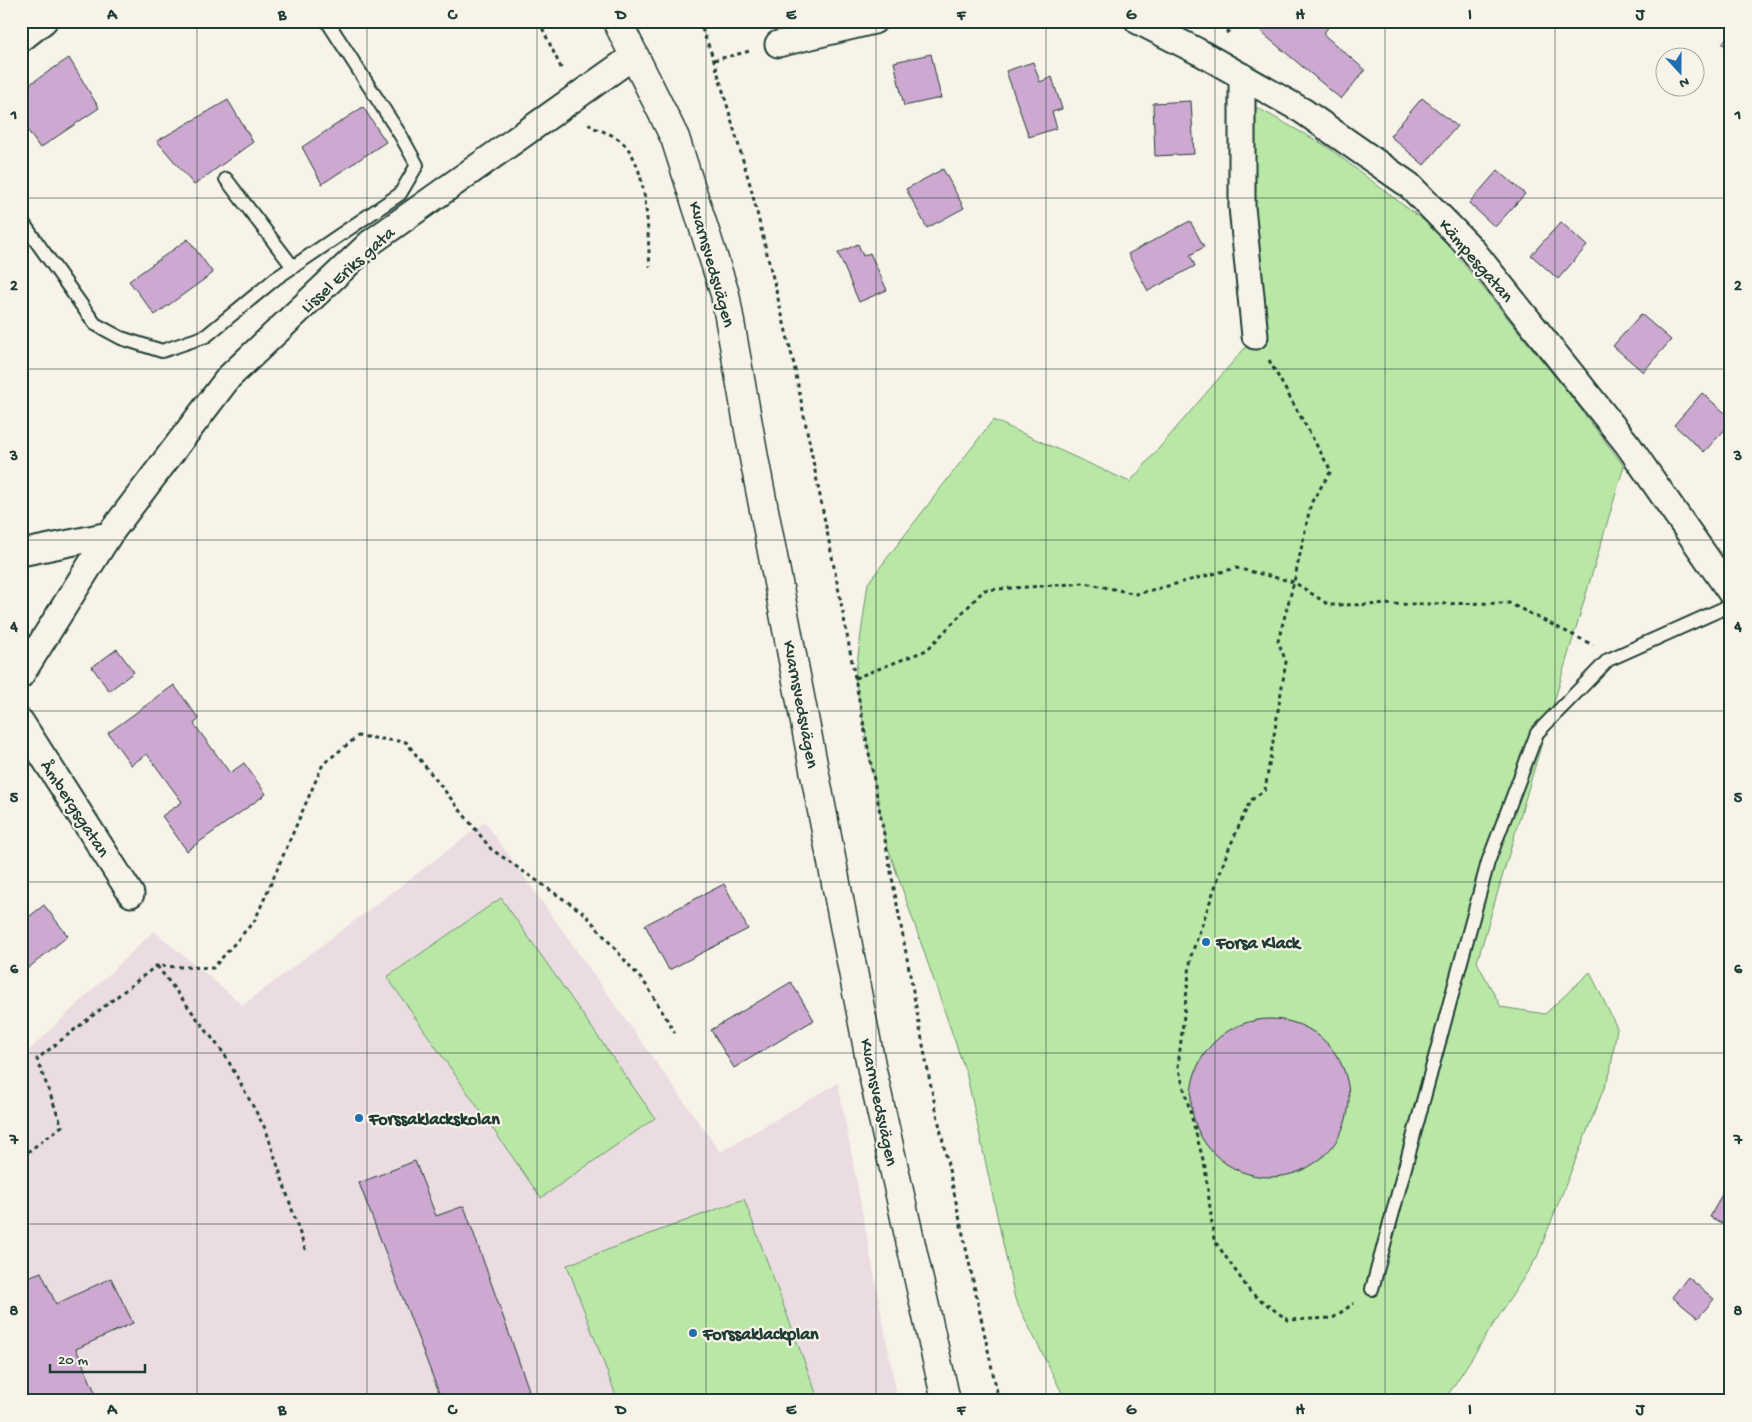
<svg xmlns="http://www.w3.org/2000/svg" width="1752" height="1422" font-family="'Gochi Hand',sans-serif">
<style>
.built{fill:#eadce1}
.green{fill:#b9e8a6;stroke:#6c926d}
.building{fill:#cda8d1;stroke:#1f3d34}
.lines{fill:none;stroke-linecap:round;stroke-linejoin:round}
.service-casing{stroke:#1f3d34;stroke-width:16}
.minor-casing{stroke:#1f3d34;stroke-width:29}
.tertiary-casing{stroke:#1f3d34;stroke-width:31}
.path{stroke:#1f3d34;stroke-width:3;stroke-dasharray:4 4;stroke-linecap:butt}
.service{stroke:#f7f3e8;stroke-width:12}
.minor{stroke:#f7f3e8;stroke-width:25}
.tertiary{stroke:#f7f3e8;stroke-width:28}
.grid{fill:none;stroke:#1f3d34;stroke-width:1;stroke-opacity:0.55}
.poi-dot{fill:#1f6fb2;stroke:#f7f3e8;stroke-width:2}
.labels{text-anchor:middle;stroke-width:4.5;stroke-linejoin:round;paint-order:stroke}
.street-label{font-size:18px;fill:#1f3d34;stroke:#f7f3e8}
.poi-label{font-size:18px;font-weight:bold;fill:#1f3d34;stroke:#f7f3e8;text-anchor:start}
.neatline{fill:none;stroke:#1f3d34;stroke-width:2}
.grid-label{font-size:16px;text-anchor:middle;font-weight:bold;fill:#1f3d34}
</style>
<rect width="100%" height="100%" fill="#f7f3e8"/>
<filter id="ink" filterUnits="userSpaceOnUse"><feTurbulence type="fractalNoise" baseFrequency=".02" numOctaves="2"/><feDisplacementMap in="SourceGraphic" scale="10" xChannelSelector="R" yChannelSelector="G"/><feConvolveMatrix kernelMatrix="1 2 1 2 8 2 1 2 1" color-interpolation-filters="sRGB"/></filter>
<g filter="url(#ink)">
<path class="built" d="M485 822 720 1152 838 1083 898 1401H21V1058L154 931 243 1005Z"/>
<path class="green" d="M1256 107 1326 146 1436 230 1566 390 1624 466 1477 962 1501 1007 1545 1014 1590 972 1617 1028 1610 1073 1537 1257 1444 1401H1066L1015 1299 967 1076 885 839 855 678 868 583 993 420 1130 482 1255 336 1242 207Z
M501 898 655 1118 541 1198 387 977Z
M744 1199 819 1401H618L567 1265Z"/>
<path class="building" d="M1270 21H1333L1323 34 1365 70 1341 99 1261 32Z
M1731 33V51L1722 43Z
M931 54 941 98 904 106 894 62Z
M69 58 99 108 40 148 21 121V90Z
M1033 62 1040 82 1052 77 1062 109 1052 112 1057 128 1029 137 1006 71Z
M1422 98 1457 126 1424 165 1390 136Z
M228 100 253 142 194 185 157 141Z
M1191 101 1194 154 1155 156 1153 103Z
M363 107 386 142 322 184 302 147Z
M943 169 964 208 927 228 906 189Z
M1498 170 1525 194 1495 227 1469 203Z
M1190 221 1204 247 1190 255 1195 266 1148 291 1128 254Z
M1561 222 1587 246 1558 279 1531 255Z
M188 239 213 273 155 315 129 281Z
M858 244 863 256 870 253 887 290 859 302 838 253Z
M1641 314 1671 340 1643 372 1613 346Z
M1702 393 1731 418V423L1704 452 1674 425Z
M117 649 134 672 109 691 92 667Z
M174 685 199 719 194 724 230 773 244 763 266 794 187 851 162 816 182 802 147 754 131 765 108 733Z
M724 884 748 929 669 970 645 925Z
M44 905 68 936 27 969 21 962V923Z
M791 982 814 1020 734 1068 711 1030Z
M1191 1098a79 79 0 1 1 158 0a79 79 0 1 1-158 0Z
M415 1161 436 1216 464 1206 529 1390 501 1401H442L359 1183Z
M1731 1177V1228L1710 1217Z
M41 1272 56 1304 111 1278 133 1323 76 1349 99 1401H21V1280Z
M1688 1277 1714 1299 1698 1318 1672 1297Z"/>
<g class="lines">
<defs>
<path id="service" d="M226 179 293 267
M21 220 95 324 121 338 162 351 206 336 275 279 400 194 417 165 401 136 327 21
M1372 1289 1488 862 1537 733 1608 660 1731 605"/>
<path id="minor" d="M1138 21 1201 53 1303 111 1409 185 1471 248 1628 445 1731 593
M21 39 44 21
M778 44 874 21
M1242 76V207L1255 336
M21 553 109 535
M21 675 109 535 229 377 370 243 635 55
M21 722 131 894"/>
<path id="tertiary" d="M617 21 675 138 725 294 754 458 872 1070 946 1401"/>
</defs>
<use href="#service" class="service-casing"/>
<use href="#minor" class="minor-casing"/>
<use href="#tertiary" class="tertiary-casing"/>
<path class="path" d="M539 21 562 70
M699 21 714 60 751 188 793 360 840 597 929 1077 999 1401
M1226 33 1241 21
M714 60 750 51
M589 123 591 127C602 131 613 134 622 142 649 166 647 232 650 267
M1269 360 1331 471 1311 503 1294 582 1278 641 1286 662 1265 790 1250 801 1227 853 1191 956 1178 1066 1205 1167 1214 1240 1251 1293 1288 1320 1333 1318 1354 1303
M855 678 927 650 984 590 1085 583 1137 594 1236 568 1294 582 1329 605 1509 603 1593 645
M157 966 225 1055 266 1130 306 1252
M21 1157 62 1126 37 1059 156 966 213 968 255 920 323 764 358 736 406 742 491 849 585 914 647 986 675 1033"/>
<use href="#service" class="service"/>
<use href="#minor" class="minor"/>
<use href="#tertiary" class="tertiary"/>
</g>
</g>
<path class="grid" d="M197 21V1401M367 21V1401M537 21V1401M706 21V1401M876 21V1401M1046 21V1401M1215 21V1401M1385 21V1401M1555 21V1401M21 198H1731M21 369H1731M21 540H1731M21 711H1731M21 882H1731M21 1053H1731M21 1224H1731"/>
<g class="poi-dot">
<circle cx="1206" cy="942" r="5"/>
<circle cx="359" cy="1118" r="5"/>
<circle cx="693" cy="1333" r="5"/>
</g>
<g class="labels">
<g class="street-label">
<text transform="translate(1477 260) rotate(49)" y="6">Kämpesgatan</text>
<text transform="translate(713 264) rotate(74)" y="6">Kvarnsvedsvägen</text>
<text transform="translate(347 269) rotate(-42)" y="6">Lissel Eriks gata</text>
<text transform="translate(802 704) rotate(79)" y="6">Kvarnsvedsvägen</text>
<text transform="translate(76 808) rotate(57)" y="6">Åmbergsgatan</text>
<text transform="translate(880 1102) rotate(78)" y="6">Kvarnsvedsvägen</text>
</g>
<g class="poi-label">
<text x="1216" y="948">Forsa Klack</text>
<text x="369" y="1124">Forssaklackskolan</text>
<text x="703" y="1339">Forssaklackplan</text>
</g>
</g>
<rect width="1752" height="1422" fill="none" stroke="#f7f3e8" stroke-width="55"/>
<g transform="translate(1680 72) rotate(159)"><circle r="24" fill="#f7f3e8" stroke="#a1aaa0"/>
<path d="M0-4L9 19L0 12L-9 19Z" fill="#1f6fb2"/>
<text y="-8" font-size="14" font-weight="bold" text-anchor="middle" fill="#1f3d34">N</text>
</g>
<path d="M50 1364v8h95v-8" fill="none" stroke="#1f3d34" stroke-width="2.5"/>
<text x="58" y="1364" font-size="15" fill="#1f3d34" stroke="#f7f3e8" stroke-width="4" paint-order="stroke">20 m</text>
<rect x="28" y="28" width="1696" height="1366" class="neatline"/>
<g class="grid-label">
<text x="112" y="19">A</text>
<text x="282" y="19">B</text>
<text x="452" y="19">C</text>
<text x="621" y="19">D</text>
<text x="791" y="19">E</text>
<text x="961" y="19">F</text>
<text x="1131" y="19">G</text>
<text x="1300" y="19">H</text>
<text x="1470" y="19">I</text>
<text x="1640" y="19">J</text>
<text x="14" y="119">1</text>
<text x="1738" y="119">1</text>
<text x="14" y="290">2</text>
<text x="1738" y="290">2</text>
<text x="14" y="460">3</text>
<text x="1738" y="460">3</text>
<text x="14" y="631">4</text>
<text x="1738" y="631">4</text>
<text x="14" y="802">5</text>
<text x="1738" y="802">5</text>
<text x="14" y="973">6</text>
<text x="1738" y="973">6</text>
<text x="14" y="1144">7</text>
<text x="1738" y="1144">7</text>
<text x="14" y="1315">8</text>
<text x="1738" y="1315">8</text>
<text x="112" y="1414">A</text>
<text x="282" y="1414">B</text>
<text x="452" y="1414">C</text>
<text x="621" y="1414">D</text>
<text x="791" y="1414">E</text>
<text x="961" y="1414">F</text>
<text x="1131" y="1414">G</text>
<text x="1300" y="1414">H</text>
<text x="1470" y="1414">I</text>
<text x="1640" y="1414">J</text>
</g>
</svg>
